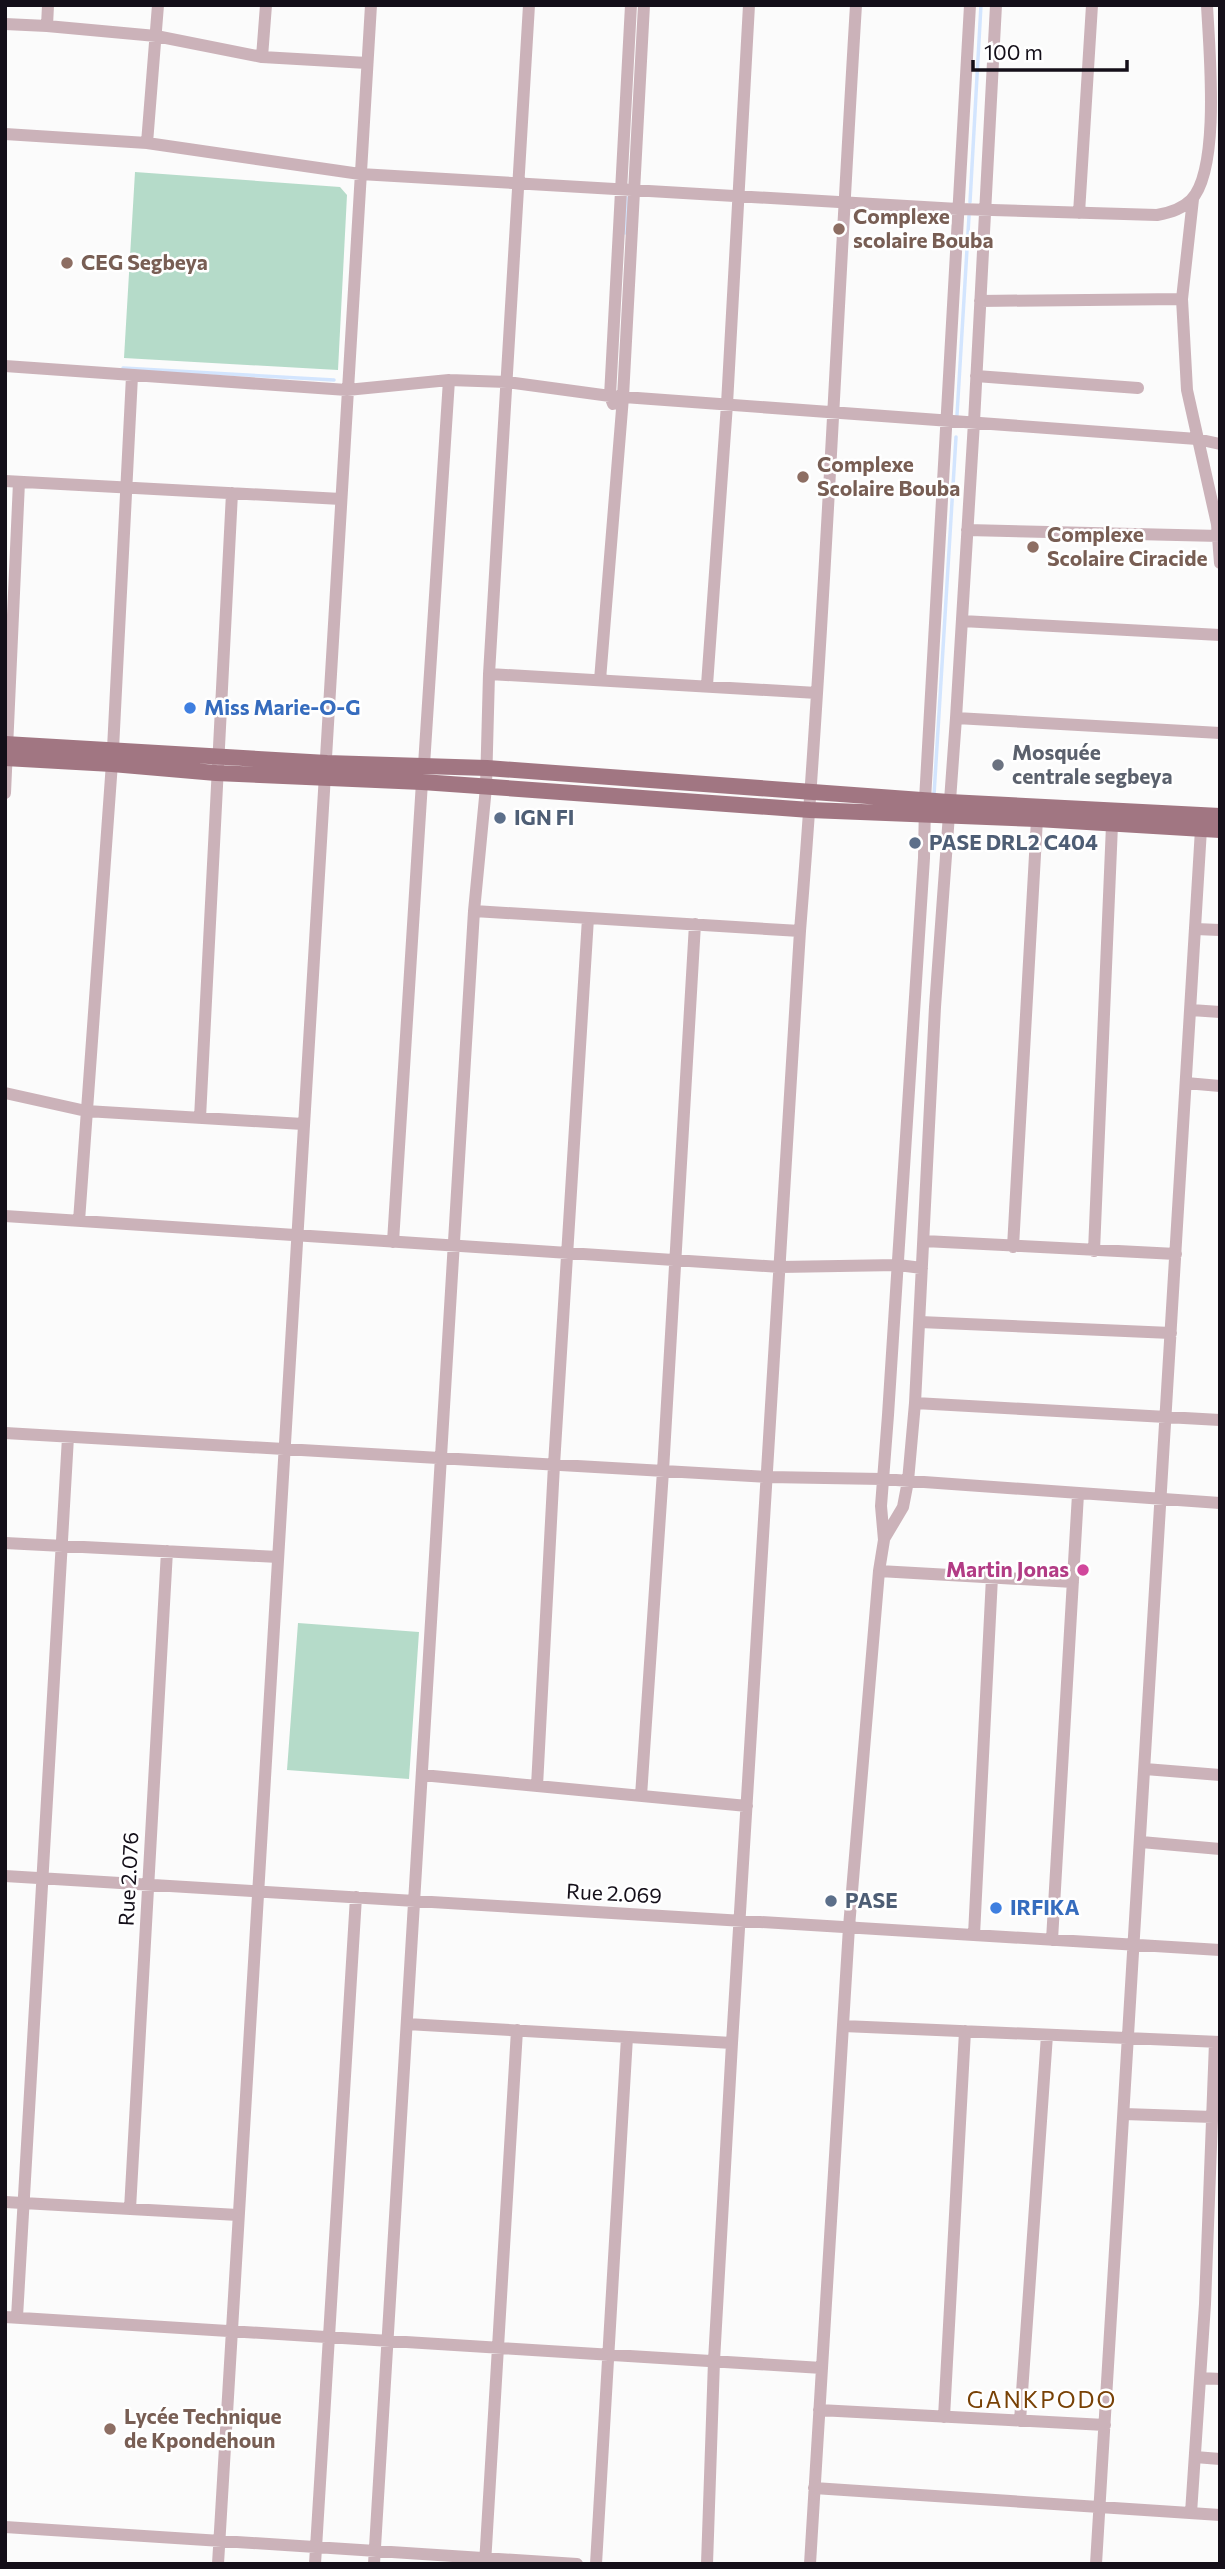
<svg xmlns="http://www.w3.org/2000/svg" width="1225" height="2569" font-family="Commissioner,sans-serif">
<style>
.green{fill:#b5dbc9}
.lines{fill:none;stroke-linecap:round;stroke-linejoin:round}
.stream{stroke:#d3e5fe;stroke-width:3.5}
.minor{stroke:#cbb2b9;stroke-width:12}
.major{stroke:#a17682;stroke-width:16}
.education-dot{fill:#8d6e63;stroke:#fff;stroke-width:2.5}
.shop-dot{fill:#3f7fe0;stroke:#fff;stroke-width:2.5}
.worship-dot{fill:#6b7280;stroke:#fff;stroke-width:2.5}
.service-dot{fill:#5c6f8a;stroke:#fff;stroke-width:2.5}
.hotel-dot{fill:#d1479c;stroke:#fff;stroke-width:2.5}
.labels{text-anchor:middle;stroke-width:5;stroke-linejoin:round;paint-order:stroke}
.education-label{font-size:21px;font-weight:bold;fill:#785e54;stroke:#fff;text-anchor:start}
.shop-label{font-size:21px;font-weight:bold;fill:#366cbe;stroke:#fff;text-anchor:start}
.worship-label{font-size:21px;font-weight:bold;fill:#5b616d;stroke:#fff;text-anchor:start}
.service-label{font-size:21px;font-weight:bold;fill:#4e5e75;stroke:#fff;text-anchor:start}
.hotel-label{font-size:21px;font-weight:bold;fill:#b23c85;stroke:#fff;text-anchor:end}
.street-label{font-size:21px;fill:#140f19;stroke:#fff}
.neighbourhood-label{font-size:23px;letter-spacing:2px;fill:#784105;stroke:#fff}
</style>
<rect width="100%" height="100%" fill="#fbfbfb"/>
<path class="green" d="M135 172 340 187 347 195 338 370 124 358Z
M298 1623 419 1632 409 1779 287 1770Z"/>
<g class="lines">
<path class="stream" d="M970 202 981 5
M625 233 627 198
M123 368 334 380
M957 415 969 216
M934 795 956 437"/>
<path class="minor" d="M5 24 47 26 156 36 262 57 367 63
M47 26 48 5
M262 57 266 5
M5 134 147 143 360 174 958 209 1157 215C1169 213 1182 209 1191 200 1221 169 1209 48 1207 5
M147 143 158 5
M1193 199 1182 299 1187 390 1217 524 1220 563
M1079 213 1092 5
M980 301 1182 299
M5 366 347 390 449 380 507 382 610 396 1197 439 1220 444
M976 376 1138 388
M613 404 610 396 631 5
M5 481 341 499
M967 530 1220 536
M962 621 1220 635
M489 674 817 693
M600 680 623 397 644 5
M707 685 727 404 749 5
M956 718 1220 733
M424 765 449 380
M5 793 19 482
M474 911 800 931
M1195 929 1220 930
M1191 1010 1220 1012
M1186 1083 1220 1086
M5 1093 86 1111 303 1124
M200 1118 232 493
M5 1216 780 1267 898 1265 922 1268
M79 1221 113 749 132 376
M924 1241 1176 1254
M393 1242 422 782
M1013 1247 1037 819
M1094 1251 1112 825
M920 1322 1171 1333
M915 1403 1220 1420
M5 1433 768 1477 882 1479 1220 1503
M884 1539 903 1507 908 1481 915 1403 935 1007 956 718 974 422 996 5
M5 1543 278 1557
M879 1571 1073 1582
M1145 1769 1220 1775
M422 1775 747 1806
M537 1786 554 1465 588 918
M641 1796 663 1471 695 924
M1141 1842 1220 1849
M5 1876 1220 1950
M974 1935 992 1577
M1052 1940 1078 1494
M407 2024 732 2043
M843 2026 1220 2042
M1124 2114 1213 2117
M5 2202 238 2215
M130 2209 167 1551
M5 2317 822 2368
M17 2317 68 1437
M1201 2378 1220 2379
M819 2410 1105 2425
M944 2417 965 2031
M1020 2421 1047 2035
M1195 2457 1220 2459
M814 2488 1220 2515
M1191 2513 1205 2304 1215 2042
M5 2527 577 2564
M218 2564 371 5
M315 2564 356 1897
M374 2564 474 911 486 787 489 674 529 5
M485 2564 517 2030
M596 2564 627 2037
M707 2564 714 2361 732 2043 800 931C825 622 837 314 856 5
M810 2564 849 1927 879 1571 884 1540 881 1506 888 1415 924 858 925 800 970 5
M1096 2564 1201 829"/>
<path class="major" d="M5 744 327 763 487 768 949 802 1220 816
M5 758 112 764 216 773 422 782 810 810 1037 819 1220 830"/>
</g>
<g class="education-dot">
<circle cx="839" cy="229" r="7"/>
<circle cx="67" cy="263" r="7"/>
<circle cx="803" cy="477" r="7"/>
<circle cx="1033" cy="547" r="7"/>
<circle cx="110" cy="2429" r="7"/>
</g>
<g class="shop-dot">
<circle cx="190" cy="708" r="7"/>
<circle cx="996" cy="1908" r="7"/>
</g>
<circle class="worship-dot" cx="998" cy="765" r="7"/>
<g class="service-dot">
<circle cx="500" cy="818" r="7"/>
<circle cx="915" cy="843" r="7"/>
<circle cx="831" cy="1901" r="7"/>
</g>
<circle class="hotel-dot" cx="1083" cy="1570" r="7"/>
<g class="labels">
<g class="education-label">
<text x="853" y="224">Complexe<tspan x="853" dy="24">scolaire Bouba</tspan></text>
<text x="81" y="270">CEG Segbeya</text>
<text x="817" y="472">Complexe<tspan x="817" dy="24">Scolaire Bouba</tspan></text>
<text x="1047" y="542">Complexe<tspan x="1047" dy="24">Scolaire Ciracide</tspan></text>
<text x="124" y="2424">Lycée Technique<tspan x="124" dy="24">de Kpondehoun</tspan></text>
</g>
<g class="shop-label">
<text x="204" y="715">Miss Marie-O-G</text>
<text x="1010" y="1915">IRFIKA</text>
</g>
<g class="worship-label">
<text x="1012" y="760">Mosquée<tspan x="1012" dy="24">centrale segbeya</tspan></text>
</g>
<g class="service-label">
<text x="514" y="825">IGN FI</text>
<text x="929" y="850">PASE DRL2 C404</text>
<text x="845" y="1908">PASE</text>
</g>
<g class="hotel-label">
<text x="1069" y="1577">Martin Jonas</text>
</g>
<g class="street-label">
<text transform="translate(129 1879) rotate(-87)" y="7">Rue 2.076</text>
<text transform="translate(614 1894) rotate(3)" y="7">Rue 2.069</text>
</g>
<g class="neighbourhood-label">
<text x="1042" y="2408">GANKPODO</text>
</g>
</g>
<rect width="1225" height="2569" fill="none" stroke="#140f19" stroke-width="14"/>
<path d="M973 60v10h154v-10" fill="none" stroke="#140f19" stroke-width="3.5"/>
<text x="984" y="60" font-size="21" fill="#140f19" stroke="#ffffff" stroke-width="5" paint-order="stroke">100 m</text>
</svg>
